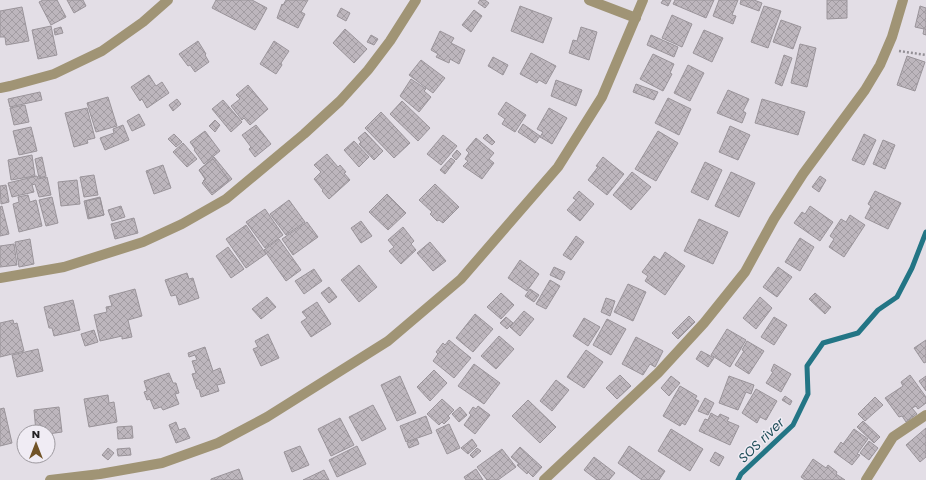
<svg xmlns="http://www.w3.org/2000/svg" width="926" height="480" font-family="Poppins,sans-serif">
<style>
.lines{fill:none;stroke-linecap:round;stroke-linejoin:round}
.stream{stroke:#237585;stroke-width:5}
.building{fill:url(#building-cross-hatch);stroke:#9a949a}
.path{stroke:#938f95;stroke-width:2.5;stroke-dasharray:2 2;stroke-linecap:butt}
.minor{stroke:#a09475;stroke-width:10}
.labels{text-anchor:middle;stroke-width:3;stroke-linejoin:round;paint-order:stroke}
.water-label{font-size:13px;font-style:italic;fill:#214f5a;stroke:#f0ecf4}
</style>
<defs>
<pattern id="building-cross-hatch" width="8" height="8" patternUnits="userSpaceOnUse"><rect width="8" height="8" fill="#bdb6bd"/><path d="M0 0l8 8M0 8l8-8" fill="none" stroke="#a29ca2"/></pattern>
</defs>
<rect width="100%" height="100%" fill="#e3dee6"/>
<g class="lines">
<path class="stream" d="M738 480 741 474 793 425 808 394 807 366 823 343 858 333 878 310 897 297 912 268 926 232"/>
</g>
<path class="building" d="M43 0H57L66 17 51 25 39 2Z
M67 0H83L86 6 74 13Z
M216 0H252L267 8 255 30 212 8Z
M286 0H308L301 12 305 14 298 28 277 18 282 4 283 5Z
M480 0H485L489 3 485 8 478 3Z
M663 0H671L668 6 661 3Z
M675 0H714L706 18 673 4Z
M719 0H738L732 15 736 16 733 24 713 16Z
M741 0H754L762 3 759 11 740 4Z
M827 0H847V18L827 19Z
M520 6 552 18 543 43 511 31Z
M764 6 781 11 768 48 751 42Z
M920 6 926 8V35L923 34 924 29 915 27Z
M22 7 29 41 6 45 5 37H0V11Z
M341 8 350 13 346 21 337 16Z
M474 10 482 16 471 32 462 25Z
M672 15 692 24 682 47 662 38Z
M781 20 801 27 793 49 773 42Z
M51 26 57 55 38 59 32 30Z
M61 27 63 33 55 35 54 29Z
M581 27 597 32 589 60 569 53 573 40 577 41Z
M345 29 367 49 354 63 333 43Z
M704 30 723 38 712 62 693 53Z
M440 31 454 38 451 43 465 50 459 64 450 59 449 63 436 57 438 54 431 50Z
M371 35 378 39 374 45 367 42Z
M651 35 678 47 674 57 647 45Z
M198 41 206 54 205 55 209 62 195 72 190 65 188 66 179 54Z
M274 41 289 51 281 63 282 65 276 74 260 64Z
M800 44 816 48 807 87 791 83Z
M531 53 556 66 546 84 539 80 537 83 520 74Z
M653 54 674 64 670 73 672 74 663 91 640 79Z
M784 55 792 58 782 86 775 83Z
M907 56 925 62 915 91 897 85Z
M493 57 508 65 503 75 488 66Z
M421 60 445 78 433 93 409 75Z
M688 65 704 73 690 101 674 93Z
M149 75 156 86 162 82 169 93 147 108 142 99 140 101 131 87Z
M411 79 426 89 424 91 431 97 419 112 400 96Z
M556 80 582 90 576 106 551 96Z
M636 84 658 92 654 100 633 92Z
M248 85 268 109 250 125 244 118 242 120 231 106 240 99 236 95Z
M728 90 749 99 743 111 746 113 742 123 717 113Z
M40 92 42 100 10 107 8 99Z
M108 97 117 126 96 132 87 103Z
M668 98 691 109 679 135 655 123Z
M177 99 181 104 173 111 169 105Z
M762 99 805 112 798 135 755 123Z
M223 100 242 122 231 132 212 109Z
M402 101 430 128 418 141 390 114Z
M506 102 526 115 515 132 502 124 505 119 498 114Z
M25 105 29 122 14 125 10 108Z
M87 108 95 138 87 140 88 143 74 147 65 113Z
M549 108 567 118 552 144 540 137 543 132 537 129Z
M381 112 410 143 394 158 365 128Z
M139 114 145 125 132 131 127 121Z
M215 120 220 125 215 132 209 126Z
M523 124 540 136 535 143 518 132Z
M123 125 129 140 105 150 100 138 114 133 113 129Z
M256 125 271 144 255 157 249 149 251 147 242 135Z
M730 126 750 135 738 160 719 152Z
M31 127 37 151 19 155 13 131Z
M205 131 220 151 204 164 194 150 195 149 190 142Z
M658 131 678 143 656 181 635 169Z
M365 132 383 151 374 160 359 144 361 142 358 138Z
M174 134 182 142 176 147 168 139Z
M487 134 495 142 492 145 483 138Z
M864 134 876 140 864 165 852 160Z
M443 135 457 146 441 165 427 154Z
M476 138 494 153 489 159 494 163 482 179 463 166 468 161 465 159 469 153 466 150Z
M883 140 895 145 885 169 873 164Z
M354 141 369 157 359 167 344 150Z
M183 143 197 159 187 167 173 152Z
M457 150 461 154 456 160 452 156Z
M327 154 338 167 340 165 346 172 344 173 350 180 329 199 322 191 323 190 314 179 321 172 314 165Z
M32 155 35 176 11 180 8 160Z
M42 157 46 176 39 178 35 159Z
M214 157 232 179 212 195 202 183 206 179 199 170Z
M603 157 624 174 607 195 588 180 598 167 596 166Z
M451 158 455 161 445 174 440 170Z
M213 159 229 180 212 193 203 181 205 179 199 170Z
M705 162 722 170 708 200 691 192Z
M163 165 171 188 154 194 146 171Z
M632 172 651 187 631 210 613 195Z
M731 172 755 183 739 217 715 206Z
M94 175 98 195 84 197 80 177Z
M37 176 38 179 47 177 51 195 39 197 35 184 32 185 34 192 12 197 8 183Z
M820 176 826 180 819 192 812 187Z
M77 180 80 204 61 206 58 182Z
M435 184 459 207 443 223 439 220 437 221 430 214 432 212 419 200Z
M6 185 9 202 1 204 0 186Z
M579 191 594 204 580 221 567 210 576 200 573 198Z
M875 191 901 203 888 229 865 218 871 206 868 204Z
M387 194 406 213 388 230 369 212Z
M28 195 30 202 36 200 42 226 19 232 13 204 19 202 18 197Z
M52 197 58 223 46 226 39 200Z
M100 197 104 215 88 219 84 201Z
M100 198 104 215 89 218 86 201Z
M289 200 305 222 286 235 270 214Z
M2 206 9 234 0 236V207Z
M121 206 125 217 112 221 108 210Z
M810 206 833 222 820 241 794 223 802 212 805 214Z
M265 209 283 235 265 248 246 222Z
M850 215 865 225 844 257 829 247 834 239 830 236 841 219 846 222Z
M134 218 138 233 115 239 111 224Z
M699 219 728 232 713 264 684 251Z
M361 221 372 236 361 243 351 228Z
M307 222 318 237 293 255 282 239Z
M246 225 266 254 246 268 226 239Z
M403 227 414 241 411 244 416 250 401 264 389 251 394 247 388 240Z
M576 236 584 242 571 260 563 255Z
M800 238 814 247 800 271 785 262Z
M30 239 34 264 19 267 15 242Z
M279 239 301 270 286 281 264 250Z
M430 242 446 261 433 271 417 253Z
M14 244 17 265 0 267V246Z
M228 247 244 269 231 278 216 256Z
M665 252 685 266 665 295 645 281 648 276 642 272 654 256 660 260Z
M520 260 539 274 527 291 508 278Z
M359 265 377 287 359 302 341 280Z
M554 267 565 272 561 280 550 275Z
M778 267 792 277 777 297 763 287Z
M314 269 322 281 304 294 295 281Z
M187 273 189 279 193 278 199 298 179 305 176 295 171 296 165 280Z
M550 280 560 286 546 309 536 304Z
M628 284 646 292 633 321 614 312Z
M329 287 337 297 329 303 321 293Z
M135 289 142 316 128 320 132 337 122 339V336L100 341 94 315 107 312 106 307 112 306 109 296Z
M530 289 539 295 534 302 525 296Z
M501 293 514 305 501 319 487 307Z
M815 293 831 307 825 314 809 299Z
M267 297 276 307 261 319 252 309Z
M760 297 772 308 756 329 743 318Z
M606 298 615 301 610 316 601 312Z
M73 300 80 330 54 336 52 328H49L44 307Z
M317 302 331 324 311 337 301 322 307 318 302 312Z
M524 311 534 319 520 336 510 327Z
M475 314 493 329 473 352 456 338Z
M689 316 695 322 678 339 672 333Z
M506 317 513 323 507 329 500 323Z
M774 317 787 325 774 345 761 337Z
M584 318 600 327 588 346 573 336Z
M607 319 626 329 611 355 593 345Z
M13 320 14 324 17 323 24 351 0 357V323Z
M727 329 746 340 730 367 711 355Z
M94 330 98 342 85 346 81 334Z
M268 334 279 358 261 366 253 349 258 347 255 341Z
M499 336 514 349 496 369 481 356Z
M636 337 663 351 655 367 650 364 643 375 622 364Z
M449 340 471 358 454 378 433 361 438 354 436 352 443 343 445 345Z
M926 340V362L924 363 914 348Z
M747 341 764 351 749 374 735 365 744 351 742 350Z
M205 347 213 371 220 368 225 383 217 385 219 391 201 397 199 389H197L192 374 196 373 192 361 197 360 195 355 189 357 188 353Z
M38 349 43 371 17 377 12 355Z
M586 350 603 362 584 388 567 377Z
M701 351 714 358 708 367 696 359Z
M474 364 500 383 484 404 458 386Z
M774 364 791 374 781 392 766 383 773 372 771 371Z
M434 370 447 383 430 401 417 387Z
M169 373 173 383H176L179 393 175 394 179 404 163 410 161 407 154 409 150 399 147 400 144 392 147 391 144 381Z
M620 375 631 386 617 399 606 388Z
M910 375 926 397V403L918 409 916 406 912 408 917 414 906 422 902 416 899 417 885 398 903 386 901 382Z
M400 376 416 413 397 421 381 385Z
M671 376 680 383 669 396 661 388Z
M729 376 754 385 751 394 746 392 738 410 719 403Z
M926 376V391L919 381Z
M556 380 569 390 552 411 540 401Z
M680 386 697 396 695 399 699 401 685 425 682 423 680 426 663 416Z
M756 389 777 401 766 420 760 417 757 423 742 413Z
M108 395 109 403 114 402 117 422 89 427 84 399Z
M785 396 792 401 790 405 782 400Z
M875 397 883 405 865 421 858 414Z
M705 398 714 403 708 415 698 411Z
M442 399 454 410 448 416 450 418 444 424 442 422 439 425 427 414Z
M528 400 556 427 540 443 512 416Z
M373 405 386 429 362 441 349 417Z
M478 406 490 415 475 434 464 425 471 415 469 413 473 407 476 409Z
M59 407 62 432 48 434V432H36L34 410Z
M460 407 467 415 459 422 452 414Z
M4 408 12 443 0 446V409Z
M711 413 718 417 720 414 729 418 727 421 739 426 730 445 699 431 705 419 708 420Z
M426 416 432 433 406 442 400 426Z
M340 418 354 445 331 456 318 429Z
M863 421 880 437 874 443 857 427Z
M176 422 179 430 185 428 190 438 176 443 169 425Z
M449 424 460 448 447 454 436 430Z
M132 426 133 438 118 439 117 427Z
M926 428V457L920 462 906 445Z
M671 429 703 449 690 471 658 451Z
M854 429 868 439 857 454 860 455 852 465 834 452 841 442 843 444Z
M417 439 419 444 409 448 407 443Z
M472 439 477 446 468 454 461 448Z
M869 441 878 448 869 460 860 453Z
M300 446 309 465 292 472 284 452Z
M357 446 366 464 337 477 329 460Z
M629 446 665 471 659 480H642L618 463Z
M520 447 542 467 533 477 528 472 527 474 517 465 519 464 511 457Z
M108 448 114 453 108 460 102 455Z
M130 448 131 455 118 456 117 449Z
M477 448 481 451 473 458 470 455Z
M502 449 516 467 498 480H487L477 467Z
M715 452 724 457 719 466 710 461Z
M594 457 615 473 609 480H597L584 470Z
M813 459 826 468 828 465 837 472 836 474 845 480H805L801 477Z
M239 469 243 480H211V479Z
M476 469 483 480H466L464 477Z
M324 470 329 480H303Z"/>
<g class="lines">
<path class="path" d="M899 51 926 55"/>
<path class="minor" d="M589 0 636 18
M0 88 10 86 54 74 102 51 143 22 168 0
M0 278 64 267 143 242 182 224 226 199 304 134 340 101 368 70 390 41 416 0
M50 480 100 474 162 463 218 443 267 417 388 341 461 279 558 167 602 97 643 0
M544 480 658 373 704 323 745 272 774 219 803 174 865 90 880 65 892 37 903 0
M866 480 893 437 926 415"/>
</g>
<g class="labels">
<g class="water-label">
<text transform="translate(761 440) rotate(-44)" y="5">SOS river</text>
</g>
</g>
<g transform="translate(36 444)"><circle r="19" fill="#f0ecf4" stroke="#9e9aa0"/>
<path d="M0-3L7 15L0 10L-7 15Z" fill="#715327"/>
<text y="-6" font-size="11" font-weight="bold" text-anchor="middle" fill="#222023">N</text>
</g>
</svg>
